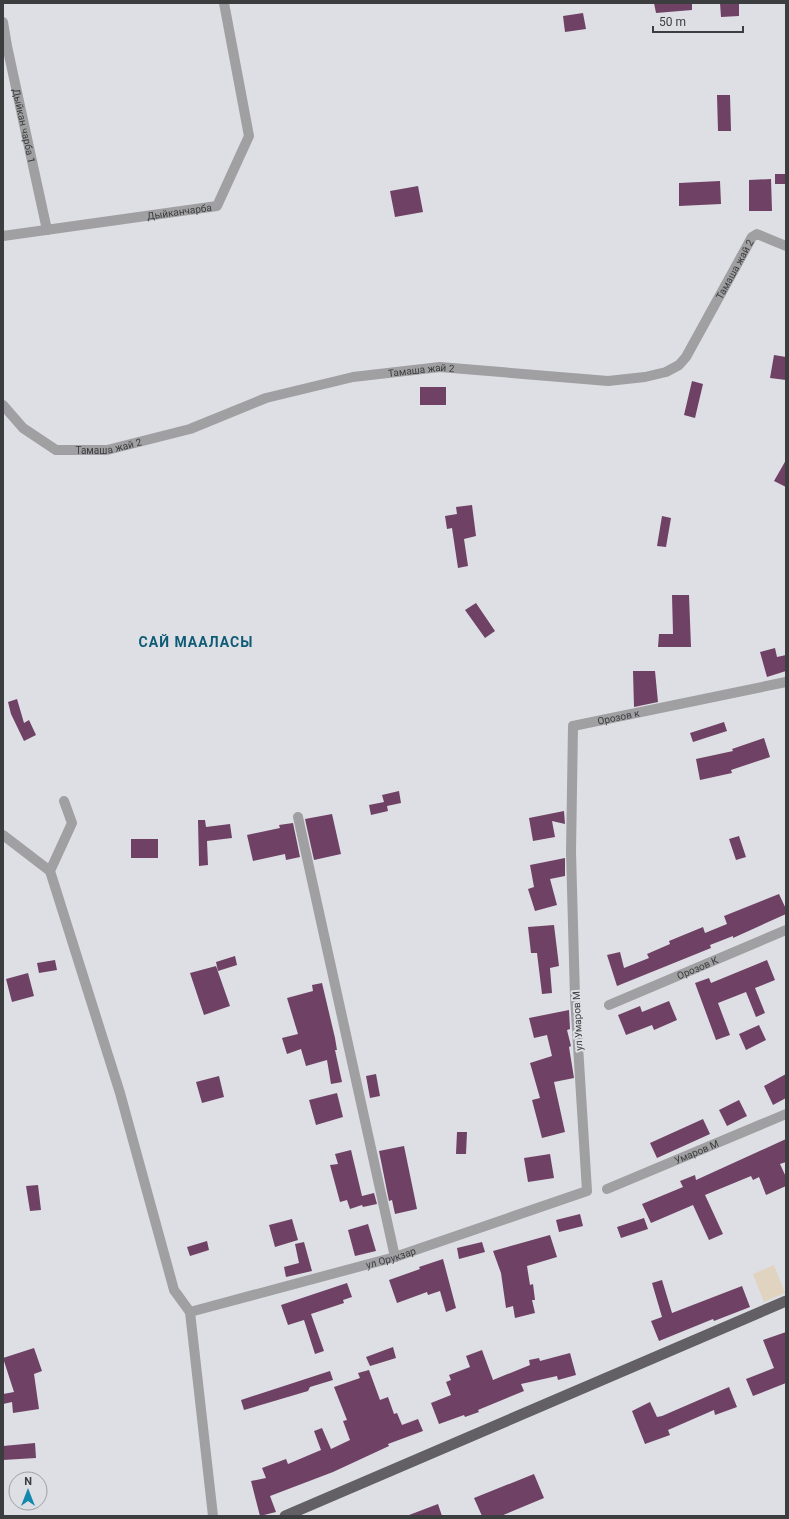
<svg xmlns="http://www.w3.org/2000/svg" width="789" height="1519" font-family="Roboto,sans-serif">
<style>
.education{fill:#e0d3c0}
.building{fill:#6f4165}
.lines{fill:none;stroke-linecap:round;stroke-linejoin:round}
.minor{stroke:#a09fa1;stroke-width:10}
.trunk{stroke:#626065;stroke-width:11}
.labels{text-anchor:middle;stroke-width:4;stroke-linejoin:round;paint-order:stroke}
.street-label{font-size:10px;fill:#3c3d3f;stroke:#dddfe4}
.district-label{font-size:14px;font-weight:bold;letter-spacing:1px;fill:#0e5b75;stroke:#dddfe4}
</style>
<rect width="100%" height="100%" fill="#dddfe4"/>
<path class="education" d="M774 1265 785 1293 764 1302 753 1274Z"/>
<path class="building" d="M654 3H692V10L656 13Z
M720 3H739V16L721 17Z
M583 13 586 29 565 32 563 16Z
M717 95H730L731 131H718Z
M775 174H786V184H775Z
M771 179 772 211H749V180Z
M720 181 721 204 679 206V183Z
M418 186 423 212 395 217 390 191Z
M774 355 786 357V380L770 378Z
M692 381 703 384 695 418 684 415Z
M420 387H446V405H420Z
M786 460V487L774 481Z
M472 505 476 536 464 539 468 566 458 568 452 528 447 529 445 516 457 514 456 507Z
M662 516 671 518 666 547 657 546Z
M672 595H689L691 647H658L659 634H673Z
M476 603 495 631 485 638 465 610Z
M775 648 777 657 786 655V671L767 677 760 652Z
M633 671H655L658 702 634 707Z
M17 699 24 723 29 720 36 735 24 741 11 714 8 702Z
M724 722 727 731 693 742 690 733Z
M764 738 770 757 731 770 732 773 700 780 696 759 733 751 732 749Z
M399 791 401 803 387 806 388 811 371 815 369 805 384 802 382 795Z
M564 811 565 824 552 821 555 837 533 841 529 818Z
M332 814 341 854 314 860 305 819Z
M198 820H205L206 827 230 824 232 838 207 841 208 865 199 866Z
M293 823 300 857 286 860 285 854 253 861 247 835 280 828 279 825Z
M739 836 746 857 736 860 729 839Z
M131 839H158V858H131Z
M565 858V876L550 879 557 905 535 911 528 889 534 887 530 865Z
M779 894 786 909V914L733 938V936L710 945 711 948 617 986 607 955 620 952 624 968 649 958 647 954 670 944 669 941 703 927 705 933 727 924 724 916Z
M554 925 559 966 550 968 552 993 542 994 537 953H531L528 927Z
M235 956 237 965 218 971 216 962Z
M55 960 57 970 39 973 37 963Z
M767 960 775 980 755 988 765 1013 756 1017 746 992 718 1003 730 1035 716 1040 695 983 709 978 711 983Z
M216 966 230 1006 204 1015 190 973Z
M28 973 34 996 12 1002 6 979Z
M322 983 335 1038 337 1050H335L342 1082 331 1084 327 1060 306 1066 301 1049 287 1054 282 1038 298 1034 287 998 313 991 312 985Z
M669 1001 677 1020 654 1030 652 1025 626 1035 618 1015 640 1006 642 1012Z
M569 1010 570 1029 567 1030 571 1046 569 1047 574 1078 554 1082 565 1132 542 1138 532 1100 540 1098 530 1063 552 1056 547 1035 534 1038 529 1018Z
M759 1025 766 1040 746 1050 739 1034Z
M376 1074 380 1096 370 1098 366 1076Z
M786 1074V1098L773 1105 764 1086Z
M219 1076 224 1097 202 1103 196 1082Z
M337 1093 343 1117 316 1125 309 1100Z
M739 1100 747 1116 727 1126 719 1110Z
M703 1119 710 1134 657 1158 650 1143Z
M457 1132H467L466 1154H456Z
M786 1139V1162L780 1164 786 1177V1186L766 1195 759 1177 753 1180 751 1176 705 1195 723 1234 709 1240 693 1205 651 1223 642 1204 683 1187 680 1181 695 1175 696 1180Z
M404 1146 417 1209 395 1214 392 1200 389 1201 379 1151Z
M351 1150 362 1196 374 1193 377 1204 363 1207 362 1205 350 1209 347 1200 340 1202 330 1165 338 1164 335 1154Z
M550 1154 554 1178 528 1182 524 1158Z
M38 1185 41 1210 30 1211 26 1186Z
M580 1214 583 1226 559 1232 556 1220Z
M644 1218 648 1229 621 1238 617 1227Z
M292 1219 298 1240 275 1247 269 1225Z
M368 1224 376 1251 355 1256 348 1230Z
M550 1235 557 1257 527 1266 530 1285 533 1284 535 1300H532L535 1313 515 1318 513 1306 506 1308 501 1273 493 1251Z
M207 1241 209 1250 190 1256 187 1247Z
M304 1242 312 1271 286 1277 284 1267 299 1263 295 1244Z
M482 1242 485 1252 459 1259 457 1248Z
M443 1259 456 1308 446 1312 440 1291 428 1295 427 1292 397 1303 389 1280 420 1269 419 1267Z
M662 1280 672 1313 742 1286 750 1307 714 1321 713 1319 659 1341 651 1321 662 1317 652 1283Z
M347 1283 352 1297 343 1300 344 1303 311 1314 324 1351 315 1354 304 1320 288 1325 281 1305Z
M786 1332V1383L753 1396 746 1379 774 1368 763 1340Z
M393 1347 396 1358 370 1366 366 1357Z
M34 1348 42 1371 34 1374 39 1409 13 1413 12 1402 3 1404V1394L14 1392 3 1358Z
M482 1350 493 1380 530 1365 529 1360 539 1358 540 1361 570 1353 576 1375 558 1380 557 1376 521 1384 524 1391 478 1410 479 1412 465 1417 464 1415 439 1424 431 1403 451 1395 446 1382 451 1380 449 1375 470 1367 466 1356Z
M369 1370 380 1400 388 1397 394 1414 397 1413 402 1425 418 1419 423 1431 388 1444 389 1446 333 1472 270 1496 276 1512 260 1516 251 1481 266 1478 262 1468 286 1459 288 1464 321 1450 314 1431 322 1428 331 1449 350 1440 343 1421 347 1420 334 1387 360 1378 358 1373Z
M330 1371 333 1380 310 1387 308 1391 244 1410 241 1400Z
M729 1387 737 1407 715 1415 714 1410 668 1430 670 1435 645 1444 632 1411 650 1402 657 1417 662 1416Z
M35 1443 36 1458 3 1460V1446Z
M534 1474 544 1498 501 1516H482L474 1498Z
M438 1504 442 1516H409V1515Z"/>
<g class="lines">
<g class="minor">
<path id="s1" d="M3 22 7 46 47 230"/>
<path id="s2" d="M3 236 217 206 249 136 224 3"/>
<path id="s3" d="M3 405 23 428 56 450H107L190 429 266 398 353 377 440 367 608 381 645 377 666 372 679 365 686 357 752 237 757 234 786 246"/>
<path d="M64 801 72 823 50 871 120 1093 174 1290 190 1312 213 1516"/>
<path d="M298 817 395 1257"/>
<path d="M3 835 50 871"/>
<path id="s4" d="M609 1005 786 930"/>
<path id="s5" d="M607 1189 786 1114"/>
<path id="s6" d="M190 1312 395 1257 587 1191 575 997 571 852 573 726 786 682"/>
</g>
<path class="trunk" d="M285 1516 786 1301"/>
</g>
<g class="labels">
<g class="street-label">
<text dy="4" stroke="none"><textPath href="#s1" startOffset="106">Дыйкан чарба 1</textPath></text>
<text dy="4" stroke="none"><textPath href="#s2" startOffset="178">Дыйканчарба</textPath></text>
<text dy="4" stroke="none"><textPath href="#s3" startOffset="819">Тамаша жай 2</textPath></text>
<text dy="4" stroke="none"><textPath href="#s3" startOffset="447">Тамаша жай 2</textPath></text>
<text dy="4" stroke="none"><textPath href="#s3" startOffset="123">Тамаша жай 2</textPath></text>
<text dy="4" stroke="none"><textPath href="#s6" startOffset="927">Орозов к</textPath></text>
<text dy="4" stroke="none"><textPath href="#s4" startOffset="96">Орозов К</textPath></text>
<text transform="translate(577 1021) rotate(-93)" y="4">ул Умаров М</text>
<text dy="4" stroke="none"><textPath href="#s5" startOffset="97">Умаров М</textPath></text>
<text dy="4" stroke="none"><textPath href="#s6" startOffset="208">ул Орукзар</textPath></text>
</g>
<g class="district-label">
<text x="196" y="647">САЙ МААЛАСЫ</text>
</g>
</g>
<rect width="789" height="1519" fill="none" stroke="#3c3d3f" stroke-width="8"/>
<g transform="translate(28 1491)"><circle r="19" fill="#dddfe4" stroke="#9d9ea2"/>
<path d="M0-3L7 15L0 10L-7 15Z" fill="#1387ac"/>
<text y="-6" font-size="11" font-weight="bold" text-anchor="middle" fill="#3c3d3f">N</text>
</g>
<path d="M653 26v6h90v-6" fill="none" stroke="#3c3d3f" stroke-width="2"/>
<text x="659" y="26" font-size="12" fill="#3c3d3f" stroke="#dddfe4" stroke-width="3" paint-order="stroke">50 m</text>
</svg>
